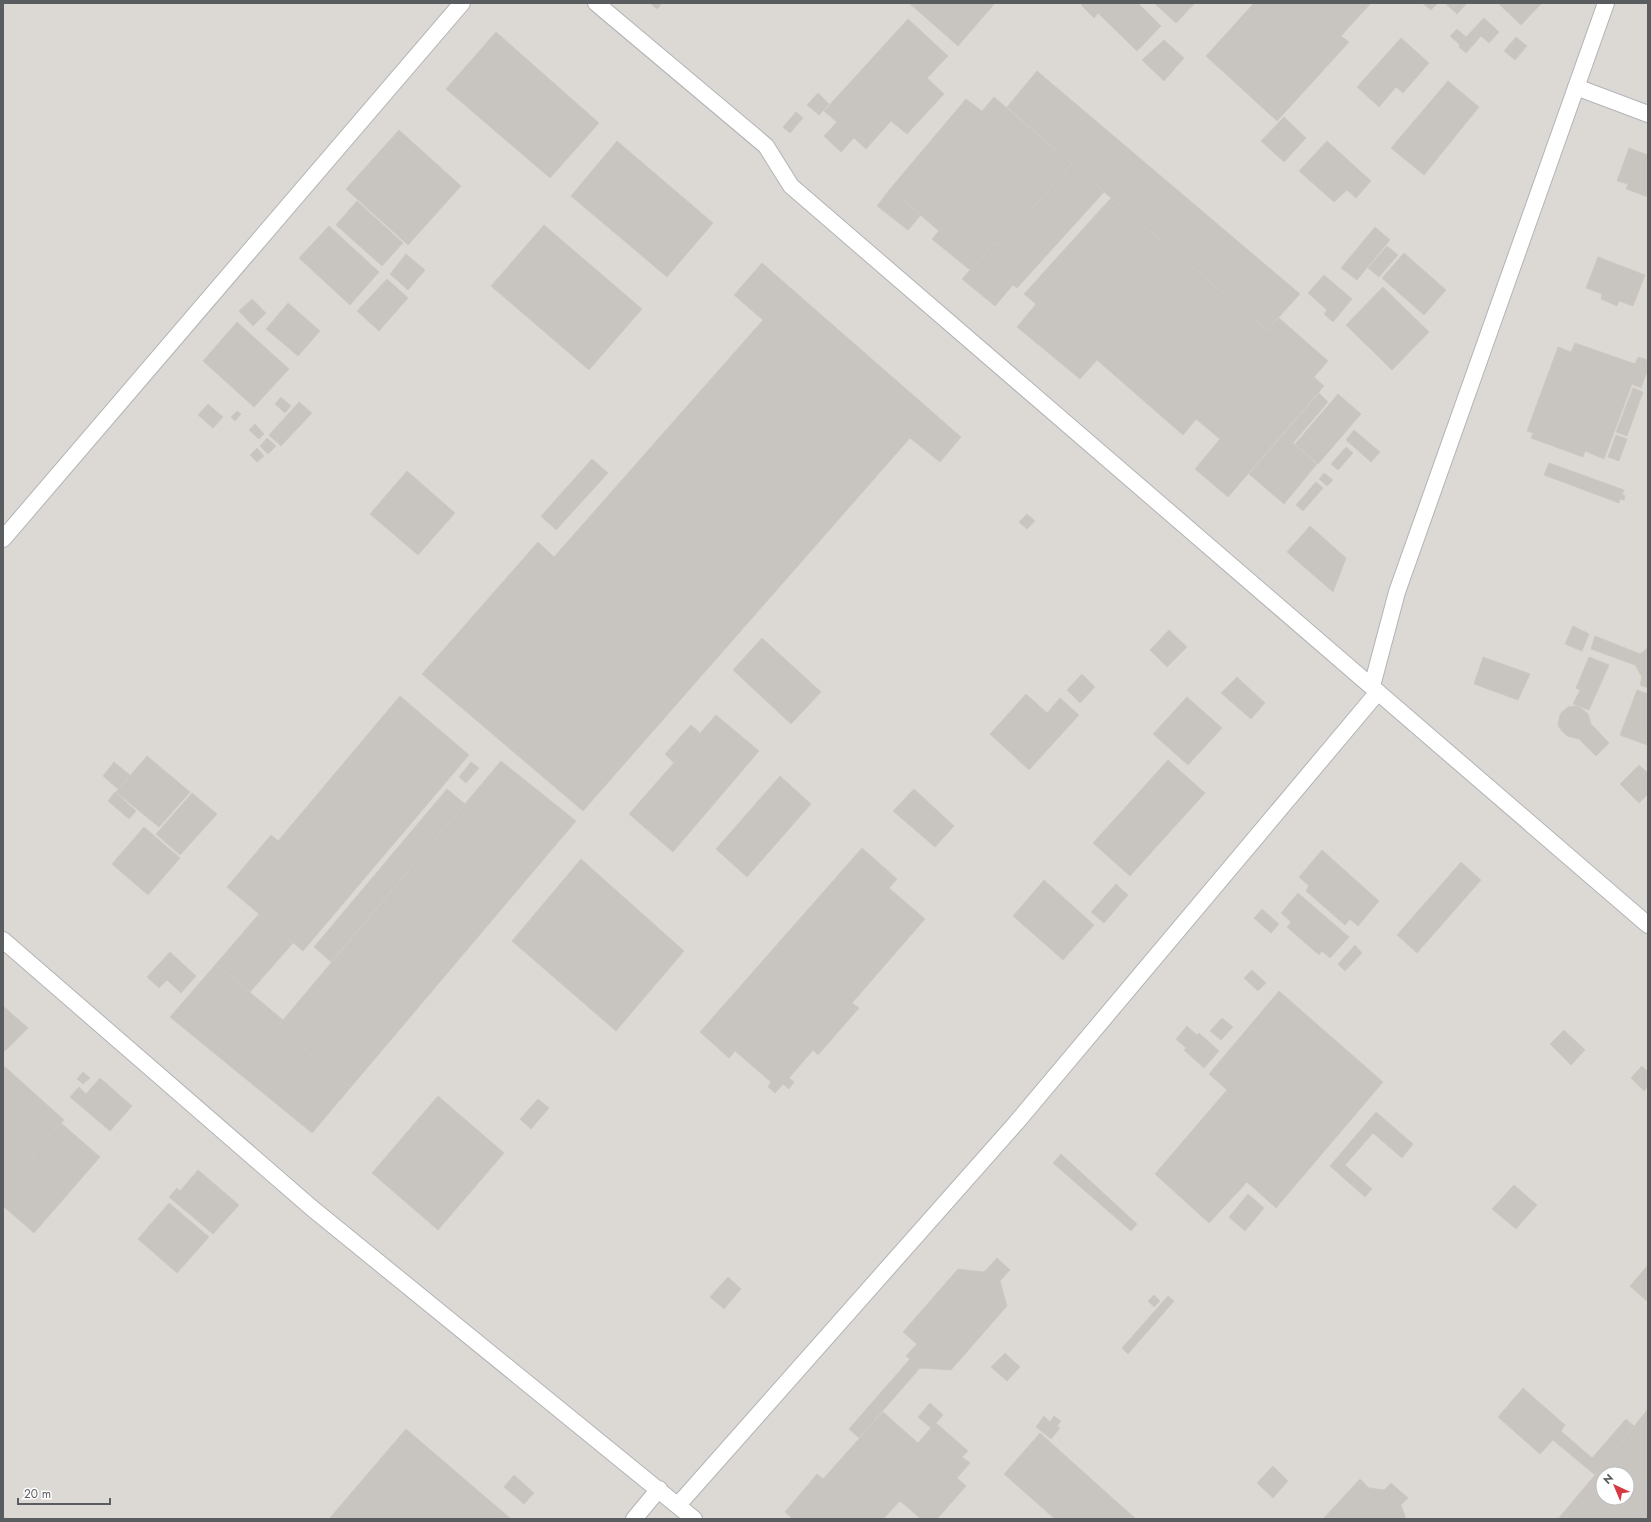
<svg xmlns="http://www.w3.org/2000/svg" width="1651" height="1522" font-family="Jost,sans-serif">
<style>
.industrial{fill:#dcd9d5;fill-rule:evenodd}
.building{fill:#c8c4c0;stroke:#cec8bf;fill-rule:evenodd}
.lines{fill:none;stroke-linecap:round;stroke-linejoin:round}
.service-casing{stroke:#b1b3b7;stroke-width:18}
.service{stroke:#fff;stroke-width:16}
</style>
<rect width="100%" height="100%" fill="#eae7e0"/>
<path class="industrial" d="M3 3H1648V1519H3ZM1603 1474H1627V1498H1603Z"/>
<path class="building" d="M650 3H662L657 9Z
M909 3H995L958 46Z
M1082 3H1138L1161 26 1137 51 1098 13 1094 18 1081 5Z
M1154 3H1195L1176 23Z
M1254 3H1371L1341 36 1349 42 1277 121 1206 56Z
M1422 3H1438L1431 10Z
M1445 3H1467L1457 14Z
M1498 3H1542L1521 25Z
M1484 18 1499 32 1489 43 1481 36 1466 53 1459 47 1460 45 1450 36 1457 29 1466 37Z
M908 19 948 56 927 78 944 94 907 134 891 121 866 149 854 138 841 152 824 136 837 122 824 111Z
M496 32 599 123 550 178 446 89Z
M1516 37 1527 46 1515 60 1504 51Z
M1401 38 1429 63 1403 93 1396 87 1379 107 1357 87Z
M1164 40 1184 58 1164 81 1142 60Z
M1037 71 1300 294 1267 330 1111 198 1007 107Z
M1448 81 1479 107 1424 175 1391 148Z
M818 93 829 104 819 115 807 105Z
M994 97 1072 164 998 247 994 243 970 270 932 239 939 231 890 189 966 99 982 111Z
M796 112 803 118 790 133 783 127Z
M1284 117 1306 138 1284 162 1261 141Z
M399 130 461 186 408 245 346 189Z
M617 141 713 223 667 277 571 196Z
M1327 141 1371 181 1356 198 1347 190 1334 202 1299 171Z
M1629 148 1648 155V197L1626 189 1628 184 1617 181Z
M1072 164 1104 192 1017 288 1013 285 995 306 962 279 994 243 998 247Z
M890 189 921 215 908 230 877 206Z
M1111 198 1267 330 1279 318 1328 361 1314 377 1324 386 1228 497 1195 469 1220 439 1196 419 1183 435 1097 360 1080 379 1017 327 1036 304 1024 294Z
M357 201 403 243 382 266 336 225Z
M544 225 642 309 589 370 491 286Z
M329 226 379 272 350 305 299 258Z
M1375 227 1390 240 1357 280 1341 268Z
M1387 246 1398 255 1379 277 1368 268Z
M1404 253 1446 290 1424 315 1382 278Z
M406 254 425 270 408 290 390 274Z
M1598 257 1645 275 1633 306 1619 301 1617 306 1601 299 1602 294 1586 288Z
M762 263 961 437 940 462 910 438 583 811 422 674 538 542 554 557 763 320 734 295Z
M1324 275 1352 299 1333 322 1324 314 1327 310 1308 293Z
M387 279 408 298 379 331 357 311Z
M1383 287 1429 332 1392 370 1346 325Z
M252 299 266 313 253 326 239 311Z
M288 303 320 331 298 356 266 329Z
M237 322 289 369 254 407 203 361Z
M1575 343 1635 364 1638 357 1648 360V369L1641 388 1632 384 1604 459 1585 451 1583 457 1531 438 1533 433 1527 431 1558 347 1571 352Z
M1633 388 1643 392 1627 436 1616 432Z
M1319 393 1328 402 1293 443 1317 464 1284 504 1249 474Z
M1338 394 1361 414 1318 464 1295 444Z
M281 397 291 406 285 413 275 404Z
M299 402 312 413 281 446 269 435Z
M208 404 223 417 213 428 198 415Z
M237 411 241 414 235 421 231 417Z
M255 424 264 434 259 439 249 430Z
M1354 430 1380 452 1371 462 1346 440Z
M1616 435 1627 439 1619 461 1608 457Z
M267 438 276 446 268 454 260 446Z
M1346 447 1353 453 1338 470 1331 464Z
M257 448 264 456 257 462 250 455Z
M592 459 608 473 556 530 541 516Z
M1549 463 1624 490 1622 494 1625 496 1624 500 1620 499 1619 503 1544 475Z
M407 471 455 513 418 555 370 514Z
M1324 473 1333 480 1327 486 1319 479Z
M1316 482 1323 488 1303 511 1296 505Z
M1027 514 1035 521 1027 529 1019 522Z
M1310 526 1346 558 1333 592 1287 552Z
M1573 626 1589 634 1582 651 1565 644Z
M1169 630 1187 647 1167 667 1150 650Z
M1595 636 1640 654 1648 648V688L1640 685 1642 677 1635 665 1591 649Z
M762 638 821 692 791 724 733 670Z
M1483 657 1530 674 1518 700 1474 684Z
M1589 657 1609 665 1589 710 1573 704 1580 690 1576 688Z
M1082 674 1095 687 1080 703 1067 690Z
M1237 677 1265 703 1251 719 1221 693Z
M1637 690 1648 694 1647 745 1620 735Z
M1026 694 1047 713 1060 698 1079 715 1029 770 990 734Z
M400 696 469 755 303 951 227 887 271 835 278 841Z
M1187 697 1222 728 1188 765 1153 734Z
M1576 706 1581 708 1588 714 1591 724 1609 743 1596 756 1579 739 1567 736 1561 730 1558 725 1560 715 1562 712 1568 707Z
M716 715 759 751 673 852 629 814Z
M691 725 700 733 674 763 665 754Z
M147 756 190 792 159 827 116 792Z
M1168 760 1205 793 1130 876 1093 843Z
M501 761 576 821 351 1087 278 1026Z
M114 762 130 775 118 789 103 776Z
M471 762 479 768 466 783 459 777Z
M1639 765 1648 773V794L1639 803 1620 784Z
M780 776 811 804 747 877 716 849Z
M447 789 465 804 331 962 314 947Z
M914 789 954 826 935 847 893 811Z
M115 792 136 811 129 819 108 801Z
M192 793 217 814 180 855 156 834Z
M144 827 180 858 148 895 112 864Z
M862 848 897 879 889 888 925 919 852 1003 859 1008 818 1055 813 1050 789 1078 794 1082 789 1089 783 1084 775 1093 768 1087 771 1082 735 1051 729 1058 700 1032Z
M1322 850 1379 901 1358 926 1350 919 1345 925 1306 891 1309 886 1299 877Z
M581 859 684 951 616 1031 512 941Z
M1461 862 1481 880 1417 953 1397 935Z
M1044 880 1094 925 1063 960 1013 916Z
M1116 884 1128 895 1104 923 1091 912Z
M1298 893 1349 937 1330 958 1322 951 1319 955 1287 927 1291 922 1281 913Z
M1262 909 1279 924 1271 933 1254 918Z
M259 914 293 943 250 992 216 964Z
M1355 945 1362 953 1345 971 1338 964Z
M170 952 196 976 181 993 167 980 159 988 147 977Z
M216 964 283 1020 278 1026 351 1087 312 1133 170 1017Z
M1252 970 1266 983 1258 991 1244 978Z
M1279 991 1383 1082 1276 1208 1247 1182 1209 1223 1155 1174 1227 1090 1209 1074Z
M3 1006 28 1028 5 1051 3 1049Z
M1222 1018 1233 1027 1221 1040 1210 1031Z
M1187 1026 1197 1035 1199 1033 1219 1051 1204 1068 1184 1050 1186 1048 1176 1039Z
M1564 1030 1585 1050 1571 1065 1550 1044Z
M3 1065 64 1120 3 1188Z
M1642 1066 1648 1072V1086L1644 1091 1631 1078Z
M83 1072 90 1078 83 1084 77 1079Z
M100 1078 132 1106 110 1131 70 1097 79 1087 86 1094Z
M438 1096 504 1153 438 1230 372 1173Z
M538 1099 549 1108 531 1129 520 1119Z
M1376 1112 1413 1144 1402 1158 1373 1133 1345 1165 1372 1189 1365 1197 1330 1166Z
M61 1123 100 1157 34 1233 3 1206V1188Z
M1061 1154 1137 1224 1131 1231 1053 1163Z
M198 1170 239 1205 213 1234 169 1197 177 1188 180 1191Z
M1514 1185 1537 1205 1516 1229 1492 1209Z
M1248 1194 1264 1208 1245 1231 1229 1217Z
M169 1203 209 1237 177 1273 138 1239Z
M997 1258 1010 1270 1000 1281 1007 1306 951 1370 920 1368 859 1438 849 1429 910 1359 906 1356 917 1344 903 1332 958 1269 984 1272Z
M1648 1265V1302L1630 1286Z
M728 1277 741 1289 724 1309 710 1297Z
M1154 1295 1160 1301 1154 1307 1148 1301Z
M1168 1296 1174 1301 1128 1354 1122 1348Z
M1005 1353 1020 1367 1007 1381 991 1367Z
M1523 1388 1565 1425 1561 1431 1592 1458 1626 1419 1634 1426 1595 1475 1553 1440 1540 1454 1498 1417Z
M930 1403 943 1415 936 1423 968 1451 962 1457 970 1463 957 1478 966 1486 937 1519H921L900 1501 883 1519H789L791 1517 785 1512 817 1474 823 1479 883 1412 918 1443 931 1428 918 1417Z
M1648 1409V1519H1558L1595 1475ZM1603 1474H1627V1498H1603Z
M1044 1416 1050 1422 1054 1416 1061 1421 1057 1426 1060 1428 1051 1439 1036 1427Z
M406 1429 511 1519H329Z
M1040 1433 1119 1504 1136 1519H1055L1004 1474Z
M1273 1466 1288 1481 1273 1498 1257 1483Z
M514 1475 534 1493 524 1504 504 1487Z
M1360 1479 1369 1488 1384 1490 1391 1483 1408 1498 1401 1505 1406 1519H1323Z"/>
<g class="lines">
<defs>
<path id="service" d="M596 3 766 146 791 186 1648 925
M1576 87 1648 114
M3 539 462 3
M1372 686 1397 592 1606 3
M3 940 313 1209 694 1519
M678 1505 1016 1123 1378 692
M634 1519 659 1489"/>
</defs>
<use href="#service" class="service-casing"/>
<use href="#service" class="service"/>
</g>
<rect width="1651" height="1522" fill="none" stroke="#595d60" stroke-width="8"/>
<g transform="translate(1615 1486) rotate(316)"><circle r="19" fill="#ffffff" stroke="#bdbebf"/>
<path d="M0-3L7 15L0 10L-7 15Z" fill="#d73942"/>
<text y="-6" font-size="11" font-weight="bold" text-anchor="middle" fill="#595d60">N</text>
</g>
<path d="M18 1498v6h92v-6" fill="none" stroke="#595d60" stroke-width="2"/>
<text x="24" y="1498" font-size="12" fill="#595d60" stroke="#ffffff" stroke-width="3" paint-order="stroke">20 m</text>
</svg>
